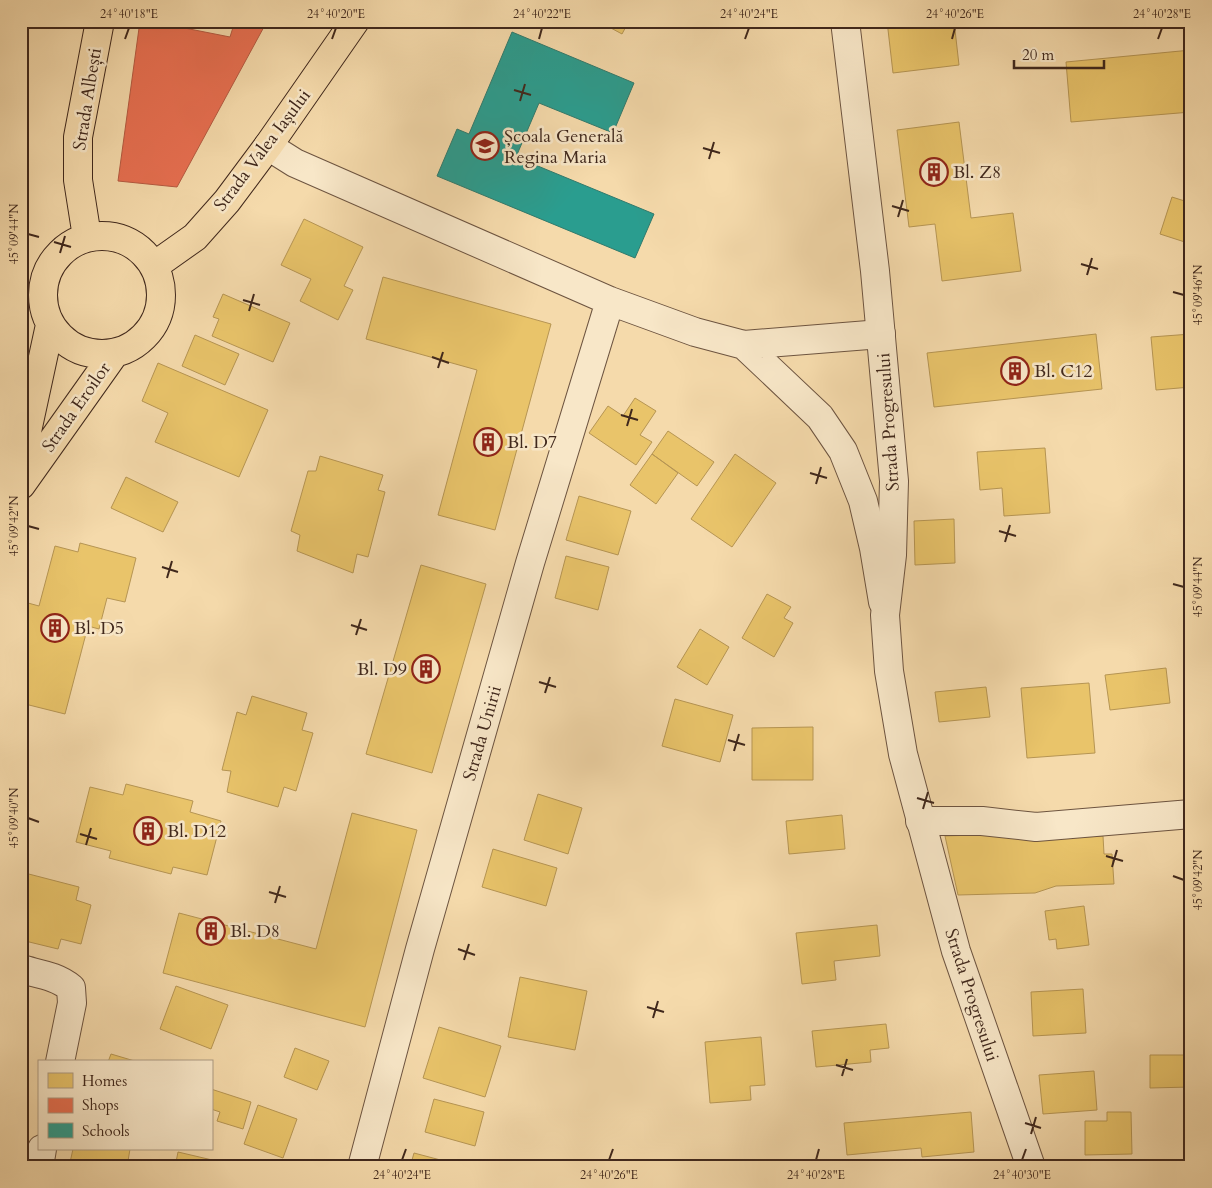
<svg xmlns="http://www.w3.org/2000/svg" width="1212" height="1188" font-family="Cardo,serif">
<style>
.homes{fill:#e9c46a;stroke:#b69553}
.shops{fill:#e76f51;stroke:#b55a41}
.schools{fill:#2a9d8f;stroke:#317a6c}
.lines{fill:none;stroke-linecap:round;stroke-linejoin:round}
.minor-casing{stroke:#6d5440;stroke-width:30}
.tertiary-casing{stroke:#6d5440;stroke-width:30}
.primary-casing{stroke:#40281c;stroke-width:30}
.minor{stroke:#f8e7c8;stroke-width:28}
.tertiary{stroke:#f8e7c8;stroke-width:28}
.primary{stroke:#f5daab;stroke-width:28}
.ticks{fill:none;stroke:#40281c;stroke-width:2}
.labels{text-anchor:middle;stroke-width:5;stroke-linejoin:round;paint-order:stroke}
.street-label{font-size:18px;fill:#40281c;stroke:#f8e7c8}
.poi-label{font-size:18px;fill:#40281c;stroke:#f8e7c8;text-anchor:start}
.neatline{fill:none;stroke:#40281c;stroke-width:2}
.ticks-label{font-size:12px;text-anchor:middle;fill:#40281c}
</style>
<rect width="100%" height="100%" fill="#f5daab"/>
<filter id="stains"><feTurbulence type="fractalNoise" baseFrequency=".004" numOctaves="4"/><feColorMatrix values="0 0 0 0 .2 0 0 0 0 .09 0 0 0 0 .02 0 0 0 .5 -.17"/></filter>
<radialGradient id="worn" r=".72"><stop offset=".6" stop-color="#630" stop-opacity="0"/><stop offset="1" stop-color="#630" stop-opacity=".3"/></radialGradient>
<path class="homes" d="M598 21H629L622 34Z
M887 21H954L959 65 893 73Z
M1191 50V112L1071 122 1066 62Z
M959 122 971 218 1013 213 1021 271 942 281 935 224 909 227 897 130Z
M1172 197 1191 203V244L1160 234Z
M304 219 363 247 344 286 353 290 338 320 300 301 311 279 281 265Z
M383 277 551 324 495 530 438 515 477 370 366 339Z
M223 294 290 323 273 362 212 336 219 319 213 317Z
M1096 334 1102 389 934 407 927 353Z
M1191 334V387L1156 390 1151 337Z
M195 335 239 354 225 385 182 366Z
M158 363 268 410 239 477 155 442 168 413 142 401Z
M635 398 656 411 640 435 652 442 636 465 589 433 608 406 623 416Z
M668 431 714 462 697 486 652 454Z
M1045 448 1050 513 1004 516 1002 488 980 490 977 452Z
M652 454 678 473 656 504 630 485Z
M735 454 776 483 732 547 691 519Z
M320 456 383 475 378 490 385 492 368 557 357 554 353 573 297 551 300 535 291 531 308 471H316Z
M126 477 178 502 163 532 111 508Z
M579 496 631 511 618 555 566 540Z
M954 519 955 563 915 565 914 521Z
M80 543 136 558 125 602 107 598 99 629 88 626 65 714 21 703V629L28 603 39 606 55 546 78 552Z
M566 556 609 567 598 610 555 598Z
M421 565 486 584 432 773 366 754Z
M767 594 791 607 784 618 793 623 774 657 742 638Z
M700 629 729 647 707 685 677 667Z
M1166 668 1170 703 1110 710 1105 675Z
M1089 683 1095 753 1027 758 1021 688Z
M986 687 990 717 939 722 935 692Z
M252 696 307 713 302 730 313 733 296 791 284 787 278 807 227 792 231 771 222 770 237 712 246 715Z
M675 699 733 715 720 762 662 746Z
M813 727V780H752V728Z
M126 784 193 801 190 812 221 821 207 875 173 867 171 874 109 858 111 851 76 842 90 787 123 795Z
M21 787 28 789 21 814Z
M538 794 582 808 568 854 524 840Z
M352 813 417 830 365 1027 163 973 179 913 316 949Z
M842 815 845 849 789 854 786 821Z
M1034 833 1046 839 1103 836 1104 854H1112L1114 884 1056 886 1035 893 958 895 945 836Z
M493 849 557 868 546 906 482 887Z
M21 872 79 887 76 900 91 905 81 944 61 939 58 949 21 940Z
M1084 906 1089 945 1057 949 1056 939 1049 940 1045 911Z
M877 925 880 956 834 961 836 980 802 984 796 933Z
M520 977 587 991 575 1050 508 1037Z
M176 986 228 1005 211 1049 160 1029Z
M1083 989 1086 1033 1033 1036 1031 992Z
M886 1024 889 1048 870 1050 871 1062 816 1067 812 1031Z
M439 1027 501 1046 485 1097 423 1078Z
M761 1037 765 1085 750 1086 751 1100 710 1103 705 1042Z
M295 1048 329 1061 317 1090 284 1077Z
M111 1054 138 1062H108Z
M1150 1055H1191V1087L1150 1088Z
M1094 1071 1097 1110 1043 1114 1039 1075Z
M211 1089 251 1102 243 1129 217 1121 220 1112 211 1109Z
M434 1099 484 1112 475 1146 425 1132Z
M258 1105 297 1119 283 1158 244 1144Z
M971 1112 974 1152 922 1157 921 1148 847 1155 844 1123Z
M1107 1112H1131L1132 1154 1085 1155V1121H1107Z
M73 1149H130L127 1167H69Z
M178 1152 225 1163 224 1167H175Z
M414 1153 467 1167H410Z"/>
<path class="shops" d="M140 21H149L230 37 235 21 265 25 177 187 118 181Z"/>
<path class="schools" d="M512 32 634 83 613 133 539 103 516 157 654 214 635 258 437 176 457 129 469 134Z"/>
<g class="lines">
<defs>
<path id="minor" d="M268 146 295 163 610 301 695 332 744 345 881 334
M744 345 820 417 843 451 863 501 874 548 883 602
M920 821H982L1036 827 1191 814
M21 969C38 974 57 976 71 988L72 1003 60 1062
M39 1167 42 1149
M362 1167 420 949 530 563 610 301"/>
<path id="tertiary" d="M845 21 875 271 894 481 892 555 885 615 889 671 903 754 956 951 1031 1167"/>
<path id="primary" d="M43 295a59 59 0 1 1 118 0a59 59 0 1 1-118 0Z
M87 237 78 180V137L100 21
M154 266 195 237 227 201 268 146 355 21
M21 459 50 325
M21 485 114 354"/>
</defs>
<use href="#minor" class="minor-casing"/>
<use href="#tertiary" class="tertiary-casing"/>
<use href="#primary" class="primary-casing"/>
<use href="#minor" class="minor"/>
<use href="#tertiary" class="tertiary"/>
<use href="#primary" class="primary"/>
</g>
<path class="ticks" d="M125 39 129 28M332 39 336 28M539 39 542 28M745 39 749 28M952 39 955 28M1158 39 1162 28M514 90 531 95M520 101 525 84M703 148 720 153M709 159 714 142M892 206 909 211M898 217 903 200M28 234 39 237M54 242 71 247M60 253 65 236M1081 264 1098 269M1087 275 1092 258M1173 292 1184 295M243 300 260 305M249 311 254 294M432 357 449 363M438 368 443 352M621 415 638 420M627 426 632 409M810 473 827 478M816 484 821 467M28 526 39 529M999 531 1016 536M1005 542 1010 525M162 567 178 572M167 578 172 561M1173 584 1184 587M351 625 367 630M356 635 361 619M539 682 556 687M545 693 550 677M728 740 745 745M734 751 739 734M917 798 934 803M923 809 928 792M28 818 39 822M80 834 97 839M86 845 91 828M1106 856 1123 861M1112 867 1117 850M1173 876 1184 880M269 892 286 897M275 903 280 886M458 949 475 955M464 960 469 944M647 1007 664 1012M653 1018 658 1001M836 1065 853 1070M842 1076 847 1059M1025 1123 1041 1128M1031 1134 1036 1117M402 1160 406 1149M609 1160 613 1149M816 1160 819 1149M1022 1160 1026 1149"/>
<defs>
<symbol id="school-ring" viewBox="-11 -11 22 22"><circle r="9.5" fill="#f8e7c8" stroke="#8f2418" stroke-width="1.5"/><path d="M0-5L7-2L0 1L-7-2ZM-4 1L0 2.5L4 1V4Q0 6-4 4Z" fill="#8f2418"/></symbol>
<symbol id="building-ring" viewBox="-11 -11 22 22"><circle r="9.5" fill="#f8e7c8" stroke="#8f2418" stroke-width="1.5"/><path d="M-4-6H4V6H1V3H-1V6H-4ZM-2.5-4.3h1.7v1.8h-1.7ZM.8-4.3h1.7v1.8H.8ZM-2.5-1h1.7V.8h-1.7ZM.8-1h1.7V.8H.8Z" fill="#8f2418"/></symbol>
</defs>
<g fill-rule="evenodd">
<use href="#school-ring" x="469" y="130" width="32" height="32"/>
<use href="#building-ring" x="918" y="156" width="32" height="32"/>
<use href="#building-ring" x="999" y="355" width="32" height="32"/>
<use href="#building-ring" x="472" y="426" width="32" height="32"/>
<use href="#building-ring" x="39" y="612" width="32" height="32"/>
<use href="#building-ring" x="410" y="653" width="32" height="32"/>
<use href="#building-ring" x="132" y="815" width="32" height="32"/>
<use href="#building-ring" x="195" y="915" width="32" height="32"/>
</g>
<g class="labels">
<g class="street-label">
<text transform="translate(87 99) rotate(-81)" y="6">Strada Albești</text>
<text transform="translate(262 150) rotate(-53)" y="6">Strada Valea Iașului</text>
<text transform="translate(76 407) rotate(-55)" y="6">Strada Eroilor</text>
<text transform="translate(888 422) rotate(-94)" y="6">Strada Progresului</text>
<text transform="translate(482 733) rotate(-74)" y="6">Strada Unirii</text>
<text transform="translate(972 995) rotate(72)" y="6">Strada Progresului</text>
</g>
<g class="poi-label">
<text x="504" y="142">Școala Generală<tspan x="504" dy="21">Regina Maria</tspan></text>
<text x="953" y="178">Bl. Z8</text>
<text x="1034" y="377">Bl. C12</text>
<text x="507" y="448">Bl. D7</text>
<text x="74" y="634">Bl. D5</text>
<text x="407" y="675" text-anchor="end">Bl. D9</text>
<text x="167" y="837">Bl. D12</text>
<text x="230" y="937">Bl. D8</text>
</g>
</g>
<rect width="1212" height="1188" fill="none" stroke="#f5daab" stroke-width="55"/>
<rect x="38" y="1060" width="175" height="90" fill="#f8e7c8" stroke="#ae9b83"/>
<rect x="48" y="1073" width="25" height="15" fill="#e9c46a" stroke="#ae9b83"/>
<text x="82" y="1086" font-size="15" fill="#40281c">Homes</text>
<rect x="48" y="1098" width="25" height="15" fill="#e76f51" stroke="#ae9b83"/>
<text x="82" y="1110" font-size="15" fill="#40281c">Shops</text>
<rect x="48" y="1123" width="25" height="15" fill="#2a9d8f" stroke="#ae9b83"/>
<text x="82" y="1136" font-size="15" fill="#40281c">Schools</text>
<path d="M1014 60v8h90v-8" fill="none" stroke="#40281c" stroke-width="2.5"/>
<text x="1022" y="60" font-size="15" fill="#40281c" stroke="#f8e7c8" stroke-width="4" paint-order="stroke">20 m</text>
<rect x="28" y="28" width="1156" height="1132" class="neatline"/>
<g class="ticks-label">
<text x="129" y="18">24°40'18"E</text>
<text x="336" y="18">24°40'20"E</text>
<text x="542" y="18">24°40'22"E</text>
<text x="749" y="18">24°40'24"E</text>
<text x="955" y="18">24°40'26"E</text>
<text x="1162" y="18">24°40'28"E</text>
<text transform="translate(14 234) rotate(-90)" y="4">45°09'44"N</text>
<text transform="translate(1198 295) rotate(-90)" y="4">45°09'46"N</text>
<text transform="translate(14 526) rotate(-90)" y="4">45°09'42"N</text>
<text transform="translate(1198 587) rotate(-90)" y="4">45°09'44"N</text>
<text transform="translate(14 818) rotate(-90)" y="4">45°09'40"N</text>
<text transform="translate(1198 880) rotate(-90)" y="4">45°09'42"N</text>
<text x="402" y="1179">24°40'24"E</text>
<text x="609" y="1179">24°40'26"E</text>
<text x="816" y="1179">24°40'28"E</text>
<text x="1022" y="1179">24°40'30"E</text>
</g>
<rect width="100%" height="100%" filter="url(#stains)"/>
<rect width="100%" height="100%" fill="url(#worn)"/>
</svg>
